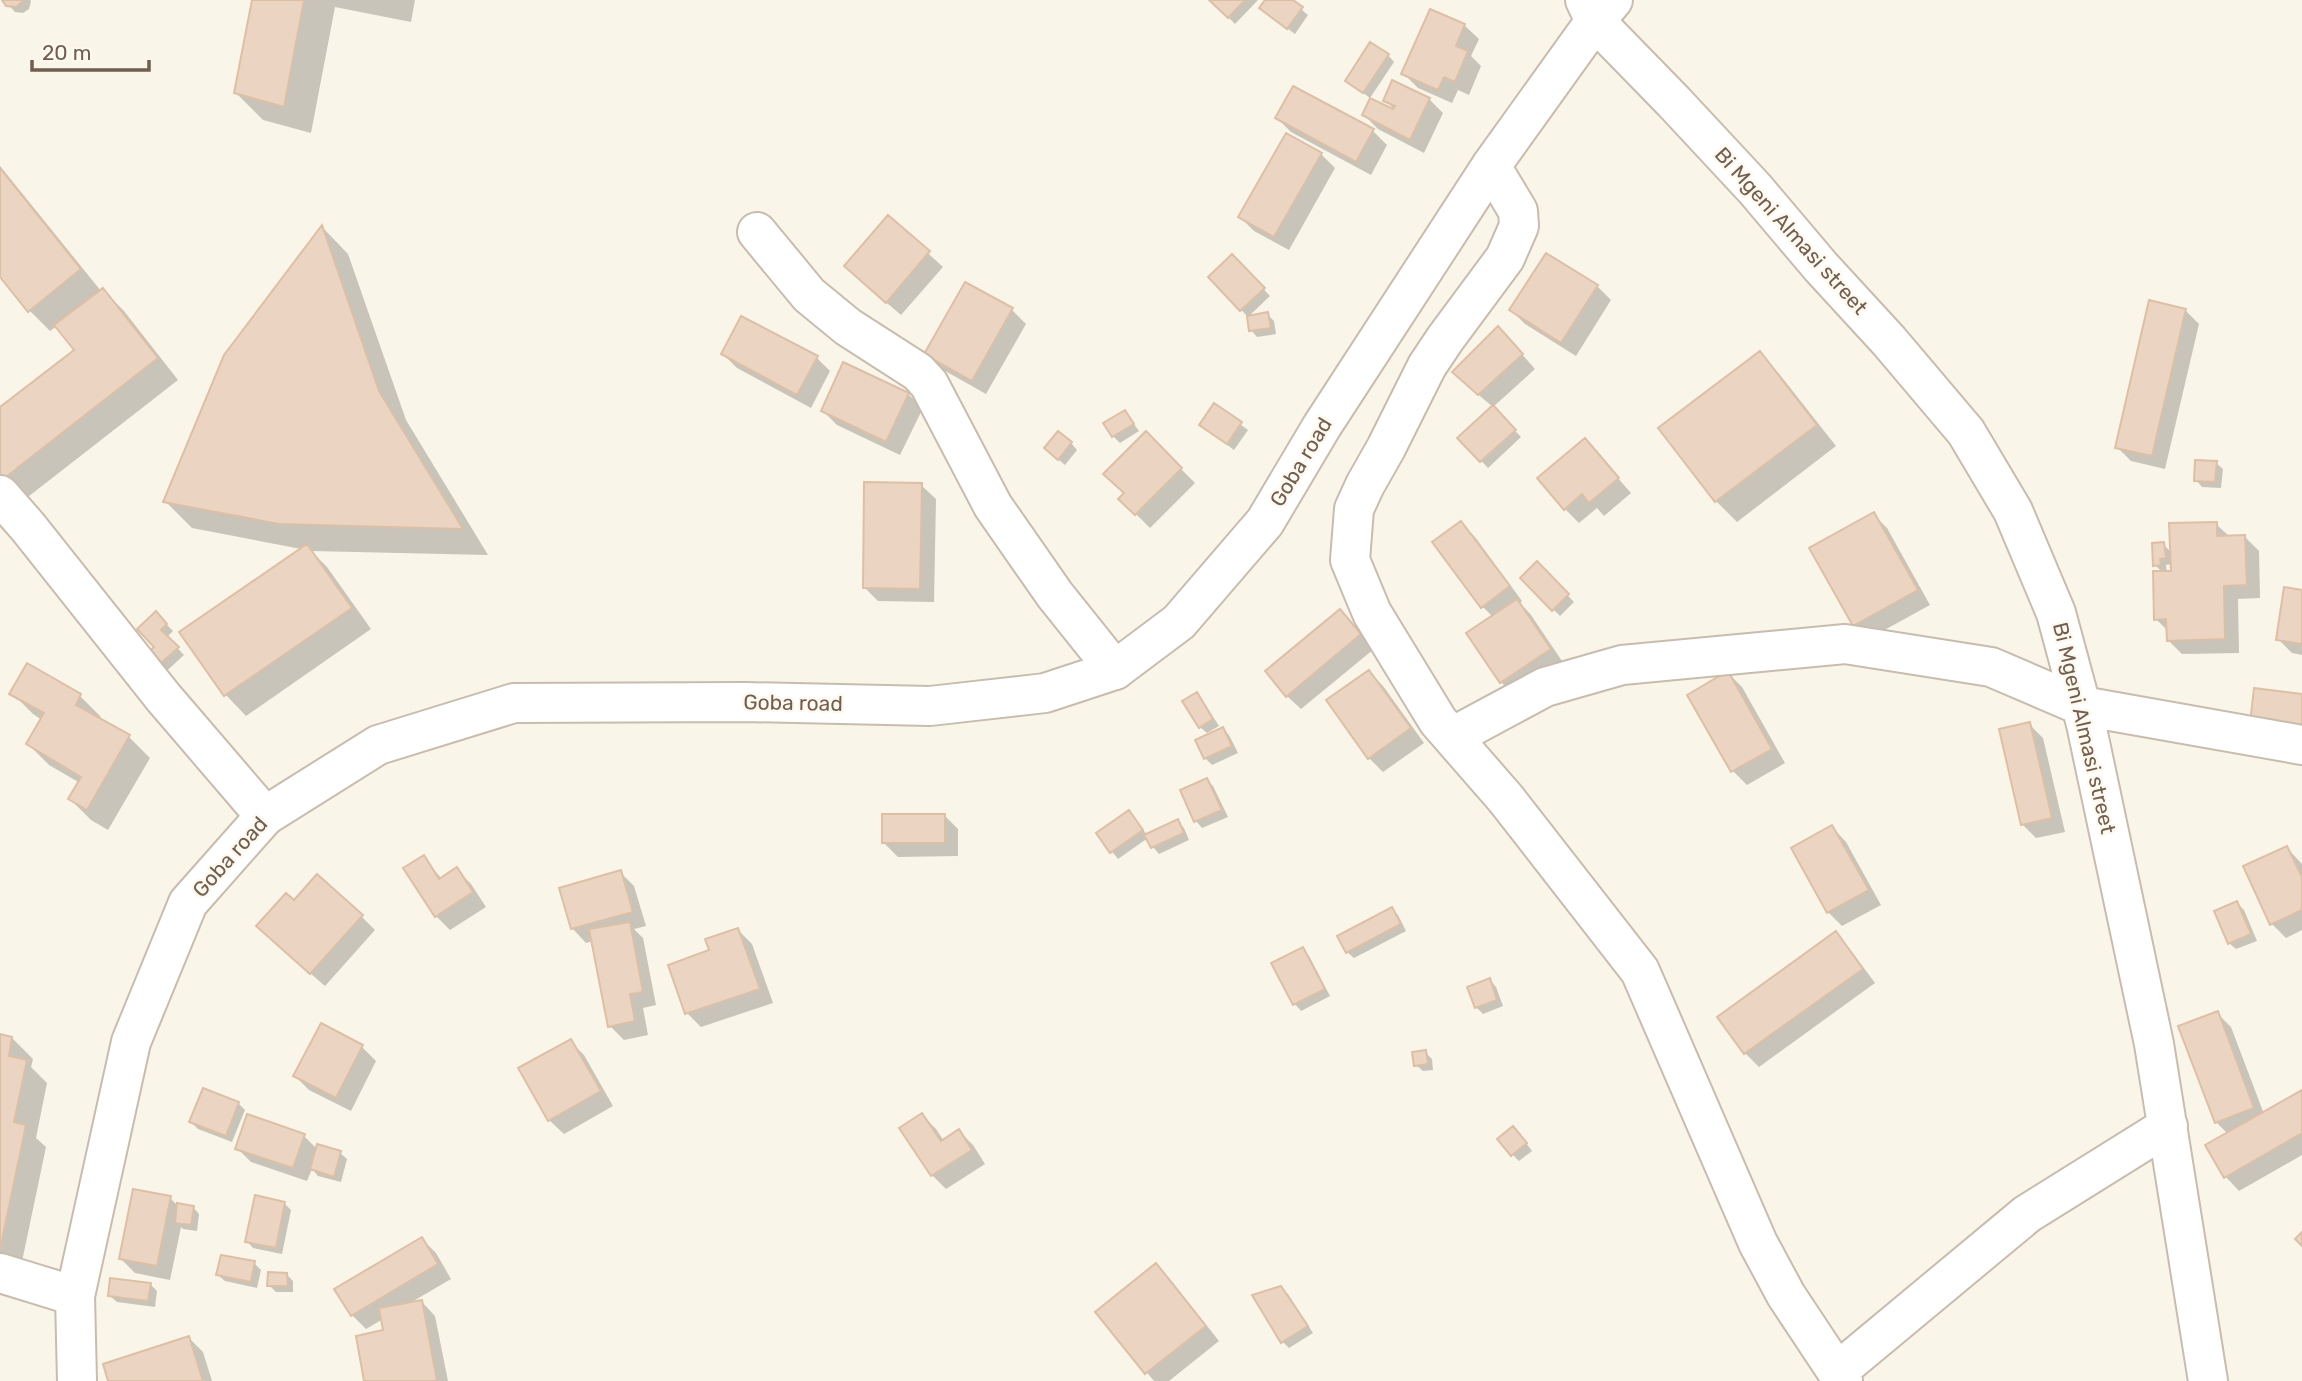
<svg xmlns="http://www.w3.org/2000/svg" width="2302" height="1381" font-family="Rubik,sans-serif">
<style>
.shadow{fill:#0003;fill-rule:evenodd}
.building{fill:#ebd5c2;stroke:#ddbfa6;stroke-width:2}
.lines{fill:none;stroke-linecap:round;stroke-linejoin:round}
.minor-casing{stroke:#c8bcae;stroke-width:42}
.tertiary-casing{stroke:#c8bcae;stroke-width:42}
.minor{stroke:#fff;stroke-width:38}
.tertiary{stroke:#fff;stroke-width:38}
.labels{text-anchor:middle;stroke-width:5;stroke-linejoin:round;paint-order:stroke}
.street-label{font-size:21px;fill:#725e50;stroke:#fdf9ef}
</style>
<rect width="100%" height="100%" fill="#faf5e9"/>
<path class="shadow" d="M4 0H30L31 1 29 9 23 13 15 12Z
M254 0H415L411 22 335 7 311 133 263 120 236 93Z
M1211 0H1258L1235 24Z
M1267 0H1290L1308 15 1295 34 1268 14Z
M1431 11 1464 25 1479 39 1471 56 1481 66 1469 95 1458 90 1452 103 1418 88 1404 74Z
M1388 55 1394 62 1370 98 1347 81Z
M1294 88 1373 131 1387 145 1371 175 1291 132 1277 118Z
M1429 99 1443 113 1424 153 1378 129 1364 115 1397 112 1385 100Z
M1286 135 1321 154 1335 168 1289 250 1254 231 1240 217Z
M0 166 101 291 103 290 124 311 178 380 24 500 0 475V409L76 350 57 326 50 331 30 311 0 274Z
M888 217 943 267 901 315 860 280Z
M322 227 348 254 406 420 488 555 311 551 327 567 371 629 246 716 226 695 182 632 301 549 192 528 165 501Z
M1232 256 1270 296 1248 317 1210 277Z
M1597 286 1611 300 1576 356 1525 324 1511 310Z
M1012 310 1026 324 986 394 940 368 926 354Z
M2185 310 2199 324 2165 469 2131 461 2117 447Z
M1267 314 1274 321 1276 334 1257 337 1251 330Z
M1512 343 1535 369 1493 407 1468 386Z
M723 354 816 357 830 371 811 408 737 368Z
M1760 354 1780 375 1836 446 1737 522 1716 501Z
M844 365 908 394 923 408 900 455 837 425 823 411Z
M1214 405 1248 430 1234 450 1201 425Z
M1493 408 1521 437 1488 468 1460 438Z
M1125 412 1139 431 1120 443 1113 436Z
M1146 434 1195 483 1150 528 1121 499 1126 494Z
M1585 441 1631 493 1604 516 1597 508 1579 523 1565 509Z
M1071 443 1077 450 1065 465 1052 454Z
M2216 463 2223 469 2221 488 2202 487 2196 480Z
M921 485 936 499 934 602 878 601 864 587Z
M1873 514 1887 528 1930 605 1868 639 1854 625Z
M1461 523 1475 537 1522 601 1520 603 1531 615 1564 664 1515 696 1501 682 1493 617 1482 606Z
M2216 524 2230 537H2245L2259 551 2260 598 2238 599 2239 653 2182 654 2168 640V631L2156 619 2163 573 2155 565 2163 544 2172 553ZM2172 564 2173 572 2167 573 2166 565Z
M1537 564 1574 602 1560 616 1522 578Z
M2302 592V655L2292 653 2278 639Z
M1340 611 1374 649 1301 709 1287 696Z
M156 614 173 631 167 637 184 655 160 677Z
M28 666 80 696 101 717 100 720 129 737 150 758 108 830 91 820 70 799 80 783 49 765 28 744 42 720 33 714 12 693Z
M1369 672 1383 686 1424 743 1383 772 1369 758 1328 701Z
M1728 673 1742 687 1785 763 1747 785 1733 771Z
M1197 694 1203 701 1219 726 1207 733 1200 727Z
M2029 724 2043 738 2065 832 2036 838 2022 824Z
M1223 729 1229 735 1238 753 1212 765 1205 758Z
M1207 780 1213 786 1228 817 1202 828 1196 821 1182 790Z
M944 815 958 829V856L898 857 884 843Z
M1135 819 1147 835 1177 821 1184 828 1189 840 1159 854 1153 847 1148 838 1118 859 1098 834Z
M1832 827 1846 842 1881 905 1842 926 1828 912Z
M2287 848 2302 864V930L2286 938 2272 924Z
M423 857 442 879 457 870 471 884 486 907 450 930 436 916Z
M620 872 634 886 646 926 634 929 643 938 656 1005 643 1008 648 1035 624 1040 610 1026 593 941 586 943 572 928Z
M294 903 361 916 375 930 325 986 272 940Z
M2237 903 2244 910 2257 941 2236 949 2229 943Z
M1391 909 1398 915 1406 931 1354 958 1347 952Z
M738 930 752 944 773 1003 701 1027 687 1013 711 952Z
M1835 934 1849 948 1875 983 1759 1067 1745 1053 1719 1017Z
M1302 949 1309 956 1330 996 1301 1011 1295 1004Z
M1490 980 1496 987 1503 1006 1483 1014 1476 1007Z
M2217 1013 2231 1027 2264 1114 2302 1092V1155L2239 1191 2225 1176 2228 1134 2216 1122Z
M0 1036 12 1038 33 1059 31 1067 47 1083 36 1138 46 1147 19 1276 0 1273Z
M570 1041 584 1055 613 1106 564 1134 549 1120Z
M362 1047 376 1061 351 1111 309 1090 295 1076Z
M1425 1052 1432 1059 1433 1070 1423 1071 1416 1065Z
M238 1103 245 1110 232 1142 198 1129 191 1122Z
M922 1115 936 1129 944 1141 959 1131 973 1145 985 1164 946 1189 932 1175Z
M1520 1135 1532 1151 1519 1161 1513 1155Z
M304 1136 317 1149 340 1153 347 1159 341 1182 318 1176 312 1169 307 1181 251 1162 237 1148Z
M170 1198 177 1205 193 1207 199 1214 197 1231 183 1229 181 1227 170 1280 135 1273 121 1259Z
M284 1203 291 1210 282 1254 253 1248 247 1241Z
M422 1239 436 1253 451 1279 410 1303 421 1301 435 1316 448 1381H366L385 1332 383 1319 366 1329 352 1315Z
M254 1263 261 1270 257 1288 225 1281 218 1275Z
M1156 1265 1170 1279 1219 1341 1169 1381H1154L1097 1312Z
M287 1275 293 1281V1292H276L269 1285Z
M150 1284 157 1291 155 1307 117 1302 110 1296Z
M1281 1288 1288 1294 1313 1333 1289 1348 1283 1342Z
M189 1338 203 1352 212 1381H110Z"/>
<path class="building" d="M2 0H24L16 7 6 6Z
M252 0H304L284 107 234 93Z
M1209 0H1245L1228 18Z
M1265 0H1293L1303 7 1287 29 1259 8Z
M1430 9 1465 24 1456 46 1468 51 1455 82 1444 77 1438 90 1401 74Z
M1370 42 1389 54 1363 93 1345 81Z
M1392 80 1430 98 1410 140 1362 115 1370 98 1393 109 1395 106 1383 101Z
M1293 86 1374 129 1356 162 1275 118Z
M1286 133 1322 153 1274 237 1238 217Z
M0 168 81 269 28 312 0 277Z
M888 215 930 251 886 303 844 266Z
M322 225 379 391 463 529 279 524 163 502 224 355Z
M1546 253 1598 285 1561 343 1509 310Z
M1232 254 1265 288 1240 311 1208 277Z
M965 282 1013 308 972 381 924 354Z
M103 288 158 358 2 480 0 477V407L74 350 54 325Z
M2149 300 2186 309 2152 456 2115 448Z
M1268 312 1271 328 1249 331 1247 316Z
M741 316 818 356 797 395 721 354Z
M1498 326 1523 354 1478 395 1452 372Z
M1760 351 1817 425 1715 502 1658 428Z
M843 362 909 393 886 442 821 411Z
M1214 403 1242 422 1227 444 1199 425Z
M1493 405 1516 430 1480 462 1457 438Z
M1125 410 1134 424 1112 437 1103 423Z
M1058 431 1072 442 1058 460 1044 448Z
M1146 431 1182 468 1135 515 1118 499 1124 493 1103 474Z
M1585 438 1619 478 1589 503 1582 494 1564 510 1537 478Z
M2195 460 2217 461 2215 482 2194 481Z
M864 482 922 483 920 589 863 588Z
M1874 512 1918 590 1853 626 1809 548Z
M1461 521 1510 586 1481 608 1432 542Z
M2217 522V536L2245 535 2247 585 2224 586 2225 639 2167 641 2166 619 2154 620 2153 571H2171L2169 523Z
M2164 542 2166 558 2160 559 2161 565 2153 566 2152 543Z
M307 544 352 608 224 696 179 632Z
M1537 561 1569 594 1552 611 1520 578Z
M2284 587 2302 590V644L2276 640Z
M1517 599 1551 649 1500 683 1466 633Z
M1340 609 1361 634 1286 697 1265 671Z
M156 611 167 624 161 630 179 647 152 671 141 660 154 647 137 629Z
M27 663 81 694 76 705 130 735 87 810 68 799 81 777 26 744 44 713 9 694Z
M1369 670 1411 728 1368 759 1326 700Z
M1728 671 1772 749 1731 772 1687 695Z
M2254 688 2302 694V729L2250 723Z
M1197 692 1213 719 1199 728 1182 701Z
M2030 722 2052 818 2021 825 1999 729Z
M1223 727 1232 746 1204 759 1195 740Z
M1207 778 1222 810 1194 822 1180 790Z
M1129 810 1143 830 1110 853 1096 833Z
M882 814H945V843H882Z
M1178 819 1184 833 1151 848 1144 835Z
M1832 825 1869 890 1827 913 1791 848Z
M2287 846 2302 877V910L2270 925 2243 866Z
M424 855 439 879 457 867 473 892 435 917 403 868Z
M621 870 633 912 571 929 559 888Z
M317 874 363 915 310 974 256 926 286 893 294 900Z
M2237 901 2251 934 2228 944 2214 911Z
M1392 907 1401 924 1346 953 1337 936Z
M630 922 643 992 630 994 635 1021 608 1027 589 929Z
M738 928 760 989 685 1014 668 965 709 950 705 939Z
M1836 931 1863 969 1744 1054 1717 1017Z
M1303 947 1325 989 1293 1005 1271 963Z
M1490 978 1497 1000 1475 1008 1467 987Z
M2218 1011 2254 1108 2215 1123 2178 1026Z
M321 1023 363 1045 336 1098 293 1076Z
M0 1034 12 1037 9 1056 27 1060 14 1122 26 1125 0 1250Z
M571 1039 601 1091 548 1121 518 1068Z
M1426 1050 1428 1064 1414 1066 1412 1052Z
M203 1088 239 1102 226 1136 189 1122Z
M2302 1090V1133L2224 1178 2205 1145Z
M922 1113 941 1141 959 1129 972 1150 931 1176 899 1128Z
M247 1114 305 1134 293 1168 235 1149Z
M1513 1126 1527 1143 1511 1156 1497 1139Z
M317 1144 341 1151 334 1177 310 1169Z
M133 1189 171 1196 157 1266 119 1259Z
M255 1195 285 1202 276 1248 245 1242Z
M177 1203 194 1206 191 1225 175 1223Z
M2302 1232V1246L2295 1239Z
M422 1237 438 1264 351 1316 334 1289Z
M221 1255 255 1261 251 1282 216 1275Z
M1156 1263 1206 1326 1145 1374 1095 1312Z
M268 1272 287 1273 288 1286H267Z
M110 1278 151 1283 148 1301 108 1296Z
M1281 1286 1308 1326 1281 1343 1252 1295Z
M422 1300 437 1381H364L356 1336 383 1330 379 1308Z
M189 1336 203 1381H108L103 1364Z"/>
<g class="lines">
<defs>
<path id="minor" d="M1585 0 1595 21 1674 102 1755 189 1821 267 1889 341 1966 432 2013 511 2056 613 2086 724 2154 1044 2208 1381
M1491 166 1518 211 1519 226 1505 258 1445 339 1427 366 1386 448 1365 485 1354 509 1350 560 1372 613 1438 721 1506 799 1640 971 1758 1243 1786 1295 1843 1381
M757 232 809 295 848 327 918 372 929 384 993 506 1055 595 1115 670
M0 495 28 527 163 697 265 816
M1452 737 1545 687 1622 665 1845 644 1991 667 2082 706 2302 745
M0 1273 75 1296
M1837 1372 2027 1214 2168 1126"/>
<path id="tertiary" d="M77 1381 75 1296 131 1042 188 903 265 816 378 745 514 703 745 702 930 706 1045 693 1115 670 1179 622 1265 522 1322 426 1491 166 1595 21 1613 0"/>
</defs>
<use href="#minor" class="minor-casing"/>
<use href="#tertiary" class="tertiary-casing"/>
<use href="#minor" class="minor"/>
<use href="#tertiary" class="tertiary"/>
</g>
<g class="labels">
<g class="street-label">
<text transform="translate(1791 231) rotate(48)" y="7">Bi Mgeni Almasi street</text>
<text transform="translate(1301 462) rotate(-59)" y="7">Goba road</text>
<text transform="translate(793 703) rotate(1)" y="7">Goba road</text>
<text transform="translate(2084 728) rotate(77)" y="7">Bi Mgeni Almasi street</text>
<text transform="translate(230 857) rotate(-48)" y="7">Goba road</text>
</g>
</g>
<path d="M32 60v10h117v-10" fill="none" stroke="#725e50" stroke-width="3.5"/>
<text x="42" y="60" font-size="21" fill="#725e50" stroke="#fdf9ef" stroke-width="5" paint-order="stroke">20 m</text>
</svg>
